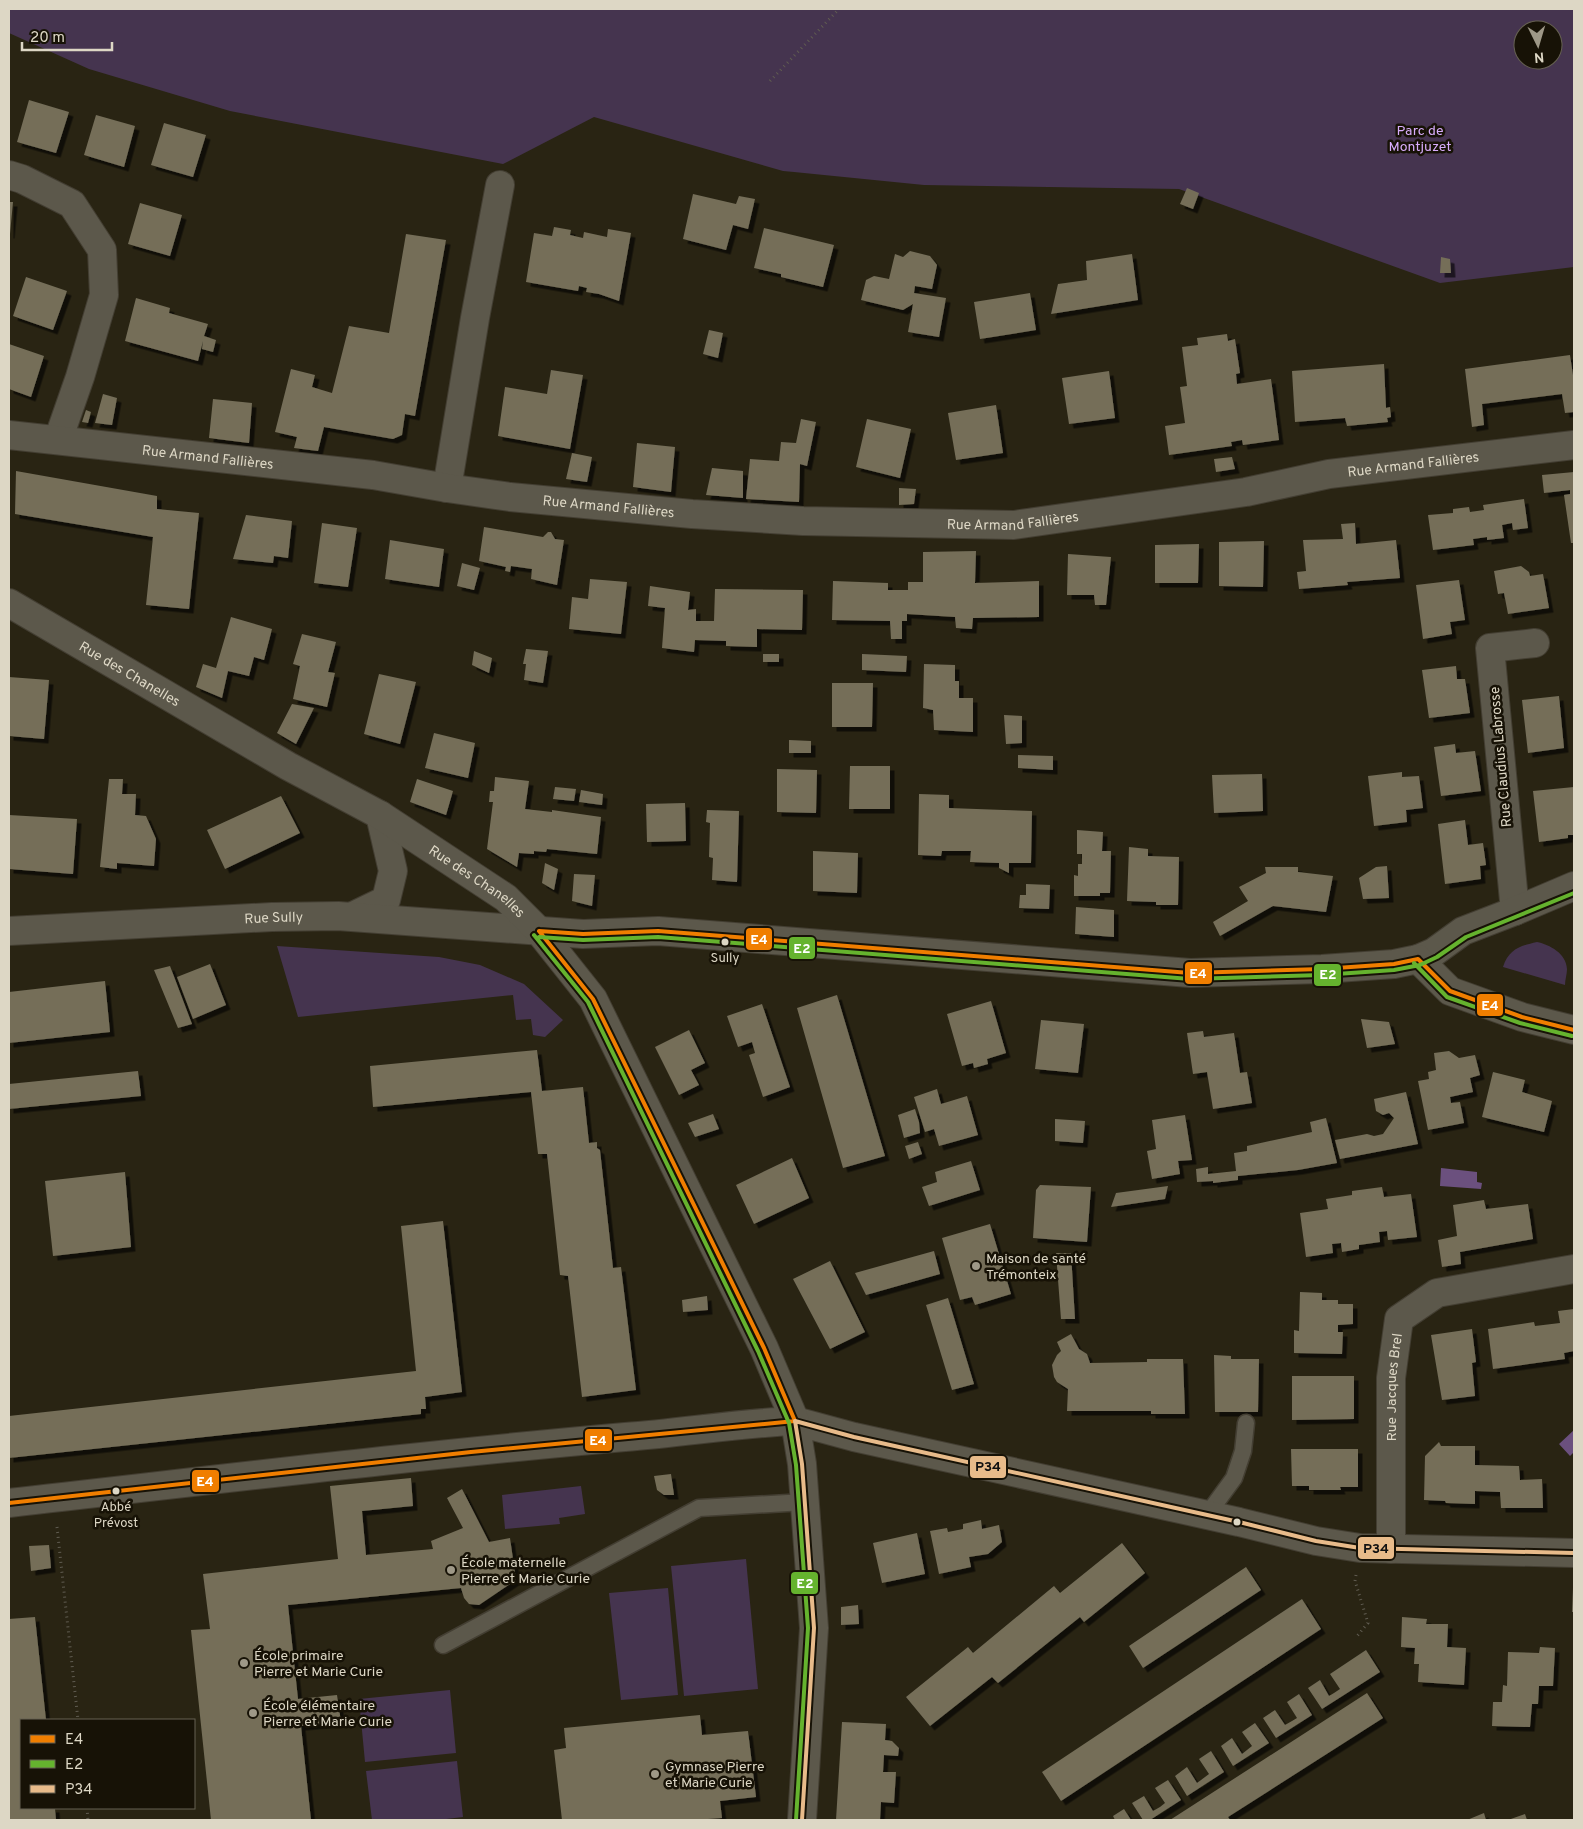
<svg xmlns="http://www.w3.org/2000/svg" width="1583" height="1829" font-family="Overpass,sans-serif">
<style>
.green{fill:#45344f;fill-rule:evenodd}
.water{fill:#6b507e}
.building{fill:#746e59;filter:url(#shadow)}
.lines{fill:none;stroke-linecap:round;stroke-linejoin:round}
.service-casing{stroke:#433e32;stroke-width:19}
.minor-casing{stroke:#433e32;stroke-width:30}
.tertiary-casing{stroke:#433e32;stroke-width:30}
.path{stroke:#605c51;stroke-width:3;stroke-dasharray:1 4;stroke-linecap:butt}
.service{stroke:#5c584b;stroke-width:16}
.minor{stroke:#5c584b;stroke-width:28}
.tertiary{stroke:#5c584b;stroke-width:28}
.bus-1-casing{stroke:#171206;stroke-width:8}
.bus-2-casing{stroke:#171206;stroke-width:8}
.bus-3-casing{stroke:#171206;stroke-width:8}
.bus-1{stroke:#f07e00;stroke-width:4}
.bus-2{stroke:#65b32e;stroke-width:4}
.bus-3{stroke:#e8bb8a;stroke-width:4}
.bus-dot{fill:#ddd7c5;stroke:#171206;stroke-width:2}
.poi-dot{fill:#9e9887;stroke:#171206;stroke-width:2}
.labels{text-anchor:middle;stroke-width:5;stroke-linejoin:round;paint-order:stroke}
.bus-label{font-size:13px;fill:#ddd7c5;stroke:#171206}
.park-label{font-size:14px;fill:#d9adfd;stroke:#171206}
.street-label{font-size:14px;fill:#ddd7c5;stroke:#171206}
.poi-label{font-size:14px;fill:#ddd7c5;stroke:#171206;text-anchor:start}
.line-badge{stroke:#171206;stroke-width:2}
.badge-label{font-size:14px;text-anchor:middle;font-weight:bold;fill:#fff}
.pale-badge-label{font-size:14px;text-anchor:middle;font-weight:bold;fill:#111}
</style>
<defs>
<filter id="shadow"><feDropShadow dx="4.5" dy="4.5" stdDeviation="0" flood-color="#0009"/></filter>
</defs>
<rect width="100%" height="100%" fill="#292413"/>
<path class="green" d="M9 9H1574V267L1440 283 1179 189 924 185 794 172 783 171 594 117 503 164 230 111 89 69 9 33ZM1523 30H1553V60H1523Z
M1537 942C1550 945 1566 953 1567 969 1567 974 1565 980 1565 985L1503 967C1509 949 1520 946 1537 942Z
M277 946 439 957 480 965 524 984 563 1020 545 1037 533 1035 531 1019 516 1020 513 995 298 1017Z
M581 1486 585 1514 559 1518 560 1524 505 1529 502 1495Z
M746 1559 758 1689 684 1696 671 1566Z
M668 1588 678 1695 621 1700 609 1593Z
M450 1690 456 1753 365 1762 359 1699Z
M457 1761 463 1817 438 1820H372L366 1771Z"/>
<path class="water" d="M1441 1168 1477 1172V1182L1482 1183 1481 1189 1440 1186Z
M1574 1430V1452L1570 1456 1559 1444Z"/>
<path class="building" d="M29 100 69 112 56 153 17 142Z
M96 115 135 126 124 167 84 155Z
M164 123 206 135 193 177 151 165Z
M1187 188 1199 193 1193 209 1180 204Z
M693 194 736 204 739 196 755 199 748 229 733 225 726 250 683 239Z
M9 202H13L10 234H9Z
M140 203 182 215 170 256 128 244Z
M554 227 571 230 570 235 583 238 584 232 607 237 608 229 631 233 619 301 599 294 586 292 587 288 579 286 578 291 526 282 534 233 552 236Z
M764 228 834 245 823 287 781 277V274L754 268Z
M406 234 446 240 415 416 405 414 402 435 393 439 324 427 318 451 294 448 297 437 275 432 291 369 315 375 312 387 332 393 349 326 389 333Z
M910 251 930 256 937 265 932 289 915 286 914 293 946 298 939 337 908 332 913 304 903 310 861 300 866 280 874 276 889 279 895 254 903 257Z
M1132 254 1138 300 1051 314 1058 284 1087 280 1086 261Z
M1441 257 1450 259 1451 273H1440Z
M26 277 67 291 53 330 13 316Z
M1030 293 1036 330 980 339 974 302Z
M136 298 170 308 169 313 208 324 204 336 216 340 213 352 202 349 203 341 198 361 125 341Z
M709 330 723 333 718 358 703 354Z
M1227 334 1228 341 1235 339 1240 373 1236 374 1237 384 1271 379 1279 440 1243 445 1242 440 1231 442 1232 446 1169 455 1165 426 1185 423 1180 387 1187 386 1182 347 1198 345 1197 338Z
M9 344 44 356 31 397 9 389Z
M1570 355 1574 382V412L1565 413 1562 394 1482 404 1484 425 1472 427 1465 369Z
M1384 364 1386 408 1390 407 1391 417 1387 418 1388 422 1347 426 1345 418 1295 422 1292 371Z
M551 370 583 375 570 449 498 436 505 387 547 394Z
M1109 371 1115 418 1069 424 1062 378Z
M103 394 117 398 112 425 95 423Z
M213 399 252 403 249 443 209 438Z
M996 405 1003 453 956 460 948 413Z
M86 410 91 412 88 423 82 422Z
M801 419 816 422 807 466 800 464 799 502 746 499 750 459 779 461 781 442 796 443Z
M867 419 911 429 900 478 856 467Z
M637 443 675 447 671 492 633 487Z
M572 453 592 457 587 482 566 479Z
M1232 457 1235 469 1216 472 1214 459Z
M712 468 743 471V498L706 495Z
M16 471 157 496V509L199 513 189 609 146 605 153 537 15 514Z
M1574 472V543H1571L1564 495 1570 494V490L1544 493 1542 475Z
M899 488 916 489 914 504 899 505Z
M1524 499 1528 528 1513 530 1512 523 1502 525 1504 538 1487 540V537L1473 539 1474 545 1433 550 1428 515 1453 513V509L1469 507 1470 512 1484 510 1483 505Z
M246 515 292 521 288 558 274 556 273 563 233 559Z
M322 523 357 528 348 587 314 583Z
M1355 523 1356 544 1396 540 1400 578 1347 582 1348 585 1299 589 1297 572 1306 571 1303 540 1343 539 1341 524Z
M484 527 543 537 548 532H551L555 539 564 540 557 585 531 579 532 569 511 566 510 572 505 571 506 567 479 561Z
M390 540 444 549 439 587 385 579Z
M1264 541 1263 587 1219 586V542Z
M1199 544 1198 583H1155V545Z
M976 551 975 583 1039 581V617L973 618 972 629 956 628 955 617 907 614V621H902V639H891L890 621 832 620 833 581 888 583V590H908V582H923V552Z
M1068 554 1111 557 1106 605H1095L1094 595H1067Z
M462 563 480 568 474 590 457 586Z
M1521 566 1529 572 1530 576 1543 574 1549 608 1508 614 1504 593 1498 594 1494 571Z
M590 579 627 582 621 634 569 629 572 597 588 599Z
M1459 580 1465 620 1450 622 1452 634 1423 639 1416 585Z
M650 586 690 592 688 610 696 609V621H714L715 589 803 590 802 630 757 629V647L726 646V641L695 640 694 652 662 648 665 608 648 606Z
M231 617 272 629 264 660 254 657 249 676 228 671 222 698 196 687 203 664 216 668Z
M302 634 336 642 328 672 335 673 327 707 293 699 300 666 293 664Z
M526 649 548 651 543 683 524 680 526 664H523Z
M474 651 492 658 489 673 472 665Z
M763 654H779V662H763Z
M862 654 907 656 906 672 862 670Z
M924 664 955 665V681H959V698H973V732L934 730 933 710 923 708Z
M1456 666 1457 679H1465L1470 713 1429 718 1422 670Z
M379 674 416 682 400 744 364 734Z
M9 677 49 680 44 739 9 736Z
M832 683H873L872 727H832Z
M1559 696 1564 748 1528 753 1522 700Z
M292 704 314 708 296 744 277 733Z
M1004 715 1022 716V743L1006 744Z
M434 733 475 743 468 778 425 768Z
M789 740 811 741V753H789Z
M1455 744 1456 753 1475 751 1481 791 1441 796 1434 747Z
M1018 755 1053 756V770L1018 768Z
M850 766H890V809H849Z
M777 769 817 770 816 813 777 812Z
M1402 772V777L1419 776 1423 808 1406 810 1407 822 1374 826 1368 776Z
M1262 774 1263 811 1214 813 1212 775Z
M495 777 529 781 525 809 552 812V810L601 817 597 854 547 849 546 852 534 851V854L519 853 517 867 487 849 493 802H489L490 791H494Z
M109 779H123L122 794H136L135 815 146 816 156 839 154 866 117 863V869L100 867Z
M417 779 453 791 446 815 410 802Z
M555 787 576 789 574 801 553 799Z
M1574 787V835H1568V838L1539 842 1533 791Z
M581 790 603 794 602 805 579 802Z
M919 794 949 795V808L1032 811 1031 863H1009V873L999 868V863L970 862 971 851H942L941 856 918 855Z
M281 796 300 833 225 869 207 830Z
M685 803 686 841 647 842 646 804Z
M707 810 739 811 737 882 712 880 713 858 709 857 710 823 706 822Z
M9 815 77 819 73 874 9 869Z
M1465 820 1468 845 1483 843 1486 865 1480 866 1481 879 1445 884 1438 824Z
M1077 830 1103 832 1102 851H1111L1110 893H1100V896H1074V875L1078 876V864H1082V854H1077Z
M1129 847 1148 849V856L1179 857 1178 905H1156V902L1127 901Z
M813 851 858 853 857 893 813 891Z
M545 863 558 869 554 890 542 883Z
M1387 866 1389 898 1363 899 1359 878 1376 867Z
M1265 867H1298V872L1333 876 1326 912 1273 906 1220 936 1213 922 1248 901 1239 887 1266 873Z
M574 874 595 875 592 906 572 901Z
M1026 884 1050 885 1049 909 1019 908 1020 895H1026Z
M1076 907 1114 910V937L1075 934Z
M210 964 226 1005 193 1019 177 977Z
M170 966 192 1024 178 1028 154 970Z
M105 981 110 1032 9 1043V992Z
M837 995 885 1156 843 1168 797 1008Z
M991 1001 1006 1053 987 1059 988 1064 974 1068 973 1063 962 1066 947 1014Z
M762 1004 790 1087 763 1097 749 1055 755 1053 752 1042 738 1047 727 1016Z
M1361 1019 1389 1022 1395 1044 1367 1048Z
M1041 1020 1084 1024 1078 1073 1035 1069Z
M689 1030 705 1063 691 1070 699 1085 679 1095 655 1047Z
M1203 1031 1204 1037 1234 1033 1240 1073 1247 1072 1252 1103 1213 1109 1207 1072 1193 1074 1187 1033Z
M537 1050 542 1091 583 1087 589 1143 597 1142V1148L600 1150 613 1268 621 1267 636 1390 582 1397 568 1276 560 1275 547 1154H538L531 1092 373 1107 370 1066Z
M1449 1051 1459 1058 1475 1055 1480 1075 1470 1078 1473 1092 1450 1097 1451 1103 1460 1102 1464 1123 1428 1130 1418 1081 1429 1079 1428 1072 1436 1070 1434 1053Z
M138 1071 141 1096 9 1109V1084Z
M1493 1072 1525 1080 1522 1092 1552 1101 1544 1132 1482 1117Z
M937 1089 941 1104 967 1096 978 1135 939 1146 934 1129 925 1132 914 1097Z
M1406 1092 1418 1144 1340 1159 1335 1140 1367 1134 1374 1136 1383 1134 1394 1118 1389 1113 1383 1115 1376 1111 1374 1099Z
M915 1109 919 1122 920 1133 904 1138 898 1115Z
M713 1114 719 1129 695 1137 688 1123Z
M1185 1115 1192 1160 1178 1161 1180 1174 1152 1179 1147 1151 1156 1149 1152 1120Z
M1326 1118 1337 1163 1298 1170 1238 1176V1180L1213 1183V1181L1197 1182 1196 1169 1208 1167V1174L1236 1171 1234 1153 1247 1151V1146L1312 1132 1310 1122Z
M1055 1119 1085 1121 1083 1143 1055 1141Z
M918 1142 922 1154 909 1159 905 1146Z
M792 1158 809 1198 754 1224 736 1185Z
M971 1161 980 1190 929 1206 922 1187 937 1182 935 1172Z
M125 1172 131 1247 53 1256 45 1181Z
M1040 1185 1091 1187 1087 1242 1033 1238 1036 1190Z
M1168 1186 1165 1199 1111 1207 1116 1193Z
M1382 1187 1384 1197 1411 1194 1417 1237 1388 1240 1387 1231 1379 1232 1380 1242 1359 1245V1249L1342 1252 1341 1243 1332 1244 1333 1253 1306 1257 1300 1213 1328 1209 1326 1199 1352 1195V1191Z
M1484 1200 1486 1209 1528 1204 1533 1239 1460 1252 1461 1264 1442 1267 1438 1240 1457 1236 1453 1205Z
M443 1221 462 1392 425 1397 426 1409H421V1414L9 1458V1416L416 1371 401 1226Z
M990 1224 1011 1294 975 1305 972 1297 960 1300 942 1238Z
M934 1251 940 1274 866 1295 855 1273Z
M1056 1253H1071L1075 1319H1061Z
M830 1261 865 1332 830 1349 793 1279Z
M1300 1292 1322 1293V1300H1338V1304H1353V1324L1338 1325V1332H1343L1342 1354 1294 1353V1330L1299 1331Z
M707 1296 708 1310 683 1312 682 1300Z
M948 1298 974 1384 952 1390 926 1305Z
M1574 1309V1351L1564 1353 1565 1359 1493 1369 1488 1329 1534 1322 1535 1326 1560 1323 1558 1311Z
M1472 1329 1476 1362 1472 1363 1475 1396 1442 1400 1431 1335Z
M1071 1334 1079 1349 1087 1354 1090 1363 1147 1362V1359H1183L1185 1414H1151V1411H1067L1068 1389 1057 1382 1054 1377 1052 1365 1057 1355 1061 1351 1057 1342Z
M1214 1355 1231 1356V1359H1259L1258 1412H1215Z
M1292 1376H1354V1419L1292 1420Z
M1439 1442 1441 1446H1475V1465L1519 1466 1520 1480 1542 1479 1543 1508H1501L1500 1492 1475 1491V1504L1446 1503 1445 1501 1424 1500 1425 1456Z
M1291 1449H1358V1487H1340L1341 1490H1309V1486H1292Z
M671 1474 674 1495H664L657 1490 654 1476Z
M411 1478 413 1506 362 1511 366 1555 433 1549 431 1541 463 1528 447 1498 462 1489 489 1542 510 1538 516 1580 479 1605 469 1604 464 1598 461 1588 288 1605 298 1699 337 1695 341 1722 301 1726 311 1820H211L191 1630 210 1629 203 1574 338 1559 330 1486Z
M981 1520 982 1529 999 1525 1002 1542 988 1554 969 1557 971 1567 939 1574 930 1531 947 1528 948 1532 963 1529V1524Z
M917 1533 925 1574 882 1583 873 1543Z
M1122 1543 1145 1573 1084 1622 1080 1617 998 1683 992 1677 930 1726 906 1697 968 1647 973 1653 1054 1586 1060 1593Z
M49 1545 51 1568 31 1571 29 1546Z
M1246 1567 1261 1590 1143 1668 1129 1646Z
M1573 1588H1574V1612H1572Z
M1302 1599 1321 1629 1061 1801 1042 1772Z
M858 1605 859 1624 841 1625V1607Z
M35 1617 46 1720H21V1808H55L56 1820H9V1619Z
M1402 1617 1427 1619 1426 1624H1448L1447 1647 1466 1648 1464 1685 1418 1682 1419 1664H1414L1415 1648 1401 1647Z
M1540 1647 1555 1648 1553 1686H1539L1538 1704H1532L1530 1727 1492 1726 1493 1702H1502L1503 1685 1507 1686 1508 1652 1539 1653Z
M1366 1650 1380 1672 1322 1709 1308 1688 1320 1680 1329 1696 1334 1693 1340 1689 1330 1674Z
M1367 1693 1383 1718 1228 1817 1230 1820H1170Z
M1299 1694 1312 1715 1276 1738 1263 1718 1275 1710 1285 1725 1292 1721 1297 1718 1287 1702Z
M700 1715 702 1735 748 1731 756 1797 720 1801 722 1818 694 1820H562L554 1750 566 1748 564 1728Z
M842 1722 886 1724 885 1740 892 1741 899 1748 898 1756 884 1755 883 1772H896L895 1788 894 1803 881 1802 880 1820H836Z
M1255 1723 1269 1743 1233 1766 1221 1746 1232 1738 1242 1754 1252 1746 1242 1732Z
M1211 1751 1224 1772 1187 1796 1175 1776 1187 1767 1197 1783 1209 1774 1199 1759Z
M1168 1780 1181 1800 1150 1820H1143L1132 1803 1144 1796 1153 1811 1160 1807 1165 1803 1155 1788Z
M1124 1809 1131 1820H1115L1113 1816Z
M1484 1813 1486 1820H1467Z
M1525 1814 1527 1820H1508Z"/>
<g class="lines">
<defs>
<path id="service" d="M1207 1515 1234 1478 1243 1451 1246 1423
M443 1645 699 1508 805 1502"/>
<g id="minor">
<path d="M9 175 22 179 72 204 102 250 104 295 80 377 58 440"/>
<path d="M447 488 475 318 500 185"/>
<path d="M1515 911 1490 648 1535 643"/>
<path d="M353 916 386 900 393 871 380 815"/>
<path id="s1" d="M9 931 272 917 338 916 583 934 658 931 1190 973 1322 969 1394 964 1418 959 1434 952 1463 931 1515 911 1574 886"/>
<path d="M1418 959 1450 991 1522 1017 1574 1030"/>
<path id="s2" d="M1391 1549V1378L1399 1319 1437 1293 1574 1269"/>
<path d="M802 1820 814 1628 802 1464 795 1421 854 1437 1239 1522 1316 1541 1360 1548 1574 1553"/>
</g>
<g id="tertiary">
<path id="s3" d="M9 435 373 475 447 488 510 497 692 514 803 521 1014 525 1246 492 1329 474 1574 445"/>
<path id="s4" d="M9 603 288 766 380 815 506 898 539 931 593 999 764 1348 795 1421C738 1423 682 1433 625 1437 419 1455 214 1480 9 1503"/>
</g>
</defs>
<use href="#service" class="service-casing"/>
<use href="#minor" class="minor-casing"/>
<use href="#tertiary" class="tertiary-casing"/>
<path class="path" d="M770 81 839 9
M57 1527 78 1720
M1356 1575 1355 1581 1368 1623 1357 1636
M87 1808 88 1820"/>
<use href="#service" class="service"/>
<use href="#minor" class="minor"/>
<use href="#tertiary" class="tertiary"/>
<defs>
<path id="bus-1" d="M539 931 583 934 658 931 1190 973 1322 969 1394 964 1418 959
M539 931 593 999 764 1348 795 1421
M1418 959 1450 991 1522 1017 1574 1030
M9 1503 471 1452 795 1421"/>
<path id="bus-2" d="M534 935 588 1002 758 1351 789 1423 796 1465 808 1628 796 1820
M539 937 583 940 658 937 1190 979 1322 975 1394 970 1420 965 1437 957 1466 937 1574 893
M1414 963 1447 997 1520 1023 1572 1036"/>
<path id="bus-3" d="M795 1421 854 1437 1239 1522 1316 1541 1360 1548 1574 1553
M795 1421 802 1464 814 1628 802 1820"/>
</defs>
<use href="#bus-1" class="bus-1-casing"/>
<use href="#bus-2" class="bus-2-casing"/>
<use href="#bus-3" class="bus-3-casing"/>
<use href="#bus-1" class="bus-1"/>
<use href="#bus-2" class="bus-2"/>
<use href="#bus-3" class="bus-3"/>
</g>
<g class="bus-dot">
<circle cx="725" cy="942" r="4.5"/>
<circle cx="116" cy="1491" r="4.5"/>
<circle cx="1237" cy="1522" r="4.5"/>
</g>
<g class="poi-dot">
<circle cx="976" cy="1266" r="5"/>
<circle cx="451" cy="1570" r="5"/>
<circle cx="244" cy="1663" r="5"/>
<circle cx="253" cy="1713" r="5"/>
<circle cx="655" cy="1774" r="5"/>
</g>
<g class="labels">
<g class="bus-label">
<text x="725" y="962">Sully</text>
<text x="116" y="1511">Abbé<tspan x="116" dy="16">Prévost</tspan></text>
</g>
<g class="park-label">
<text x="1420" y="135">Parc de<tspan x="1420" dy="16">Montjuzet</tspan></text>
</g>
<g class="street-label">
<text dy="5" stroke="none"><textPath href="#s3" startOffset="200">Rue Armand Fallières</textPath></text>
<text dy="5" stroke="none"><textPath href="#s3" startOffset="1414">Rue Armand Fallières</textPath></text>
<text dy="5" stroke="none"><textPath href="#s3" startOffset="604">Rue Armand Fallières</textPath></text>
<text dy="5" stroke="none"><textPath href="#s3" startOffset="1009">Rue Armand Fallières</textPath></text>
<text dy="5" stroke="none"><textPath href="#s4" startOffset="140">Rue des Chanelles</textPath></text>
<text transform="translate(1500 757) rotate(-95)" y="5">Rue Claudius Labrosse</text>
<text dy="5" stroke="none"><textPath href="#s4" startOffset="545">Rue des Chanelles</textPath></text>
<text dy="5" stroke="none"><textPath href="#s1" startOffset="265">Rue Sully</textPath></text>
<text dy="5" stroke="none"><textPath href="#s2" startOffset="162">Rue Jacques Brel</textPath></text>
</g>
<g class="poi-label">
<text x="986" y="1263">Maison de santé<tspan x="986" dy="16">Trémonteix</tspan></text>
<text x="461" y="1567">École maternelle<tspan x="461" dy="16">Pierre et Marie Curie</tspan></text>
<text x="254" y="1660">École primaire<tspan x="254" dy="16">Pierre et Marie Curie</tspan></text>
<text x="263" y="1710">École élémentaire<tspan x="263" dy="16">Pierre et Marie Curie</tspan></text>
<text x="665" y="1771">Gymnase Pierre<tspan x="665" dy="16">et Marie Curie</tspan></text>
</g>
</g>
<g class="line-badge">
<rect x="745" y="927" width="28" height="24" rx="5" fill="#f07e00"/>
<rect x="788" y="936" width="28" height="24" rx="5" fill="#65b32e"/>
<rect x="1184" y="961" width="29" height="24" rx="5" fill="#f07e00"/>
<rect x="1313" y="963" width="29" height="24" rx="5" fill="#65b32e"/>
<rect x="1476" y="993" width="28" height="24" rx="5" fill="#f07e00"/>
<rect x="584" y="1428" width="29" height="24" rx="5" fill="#f07e00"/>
<rect x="969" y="1455" width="38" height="24" rx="5" fill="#e8bb8a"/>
<rect x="191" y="1469" width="29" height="24" rx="5" fill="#f07e00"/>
<rect x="1357" y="1536" width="38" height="24" rx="5" fill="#e8bb8a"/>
<rect x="790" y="1571" width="29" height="24" rx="5" fill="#65b32e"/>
</g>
<g class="badge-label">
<text x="759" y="944">E4</text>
<text x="802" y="953">E2</text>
<text x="1198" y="978">E4</text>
<text x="1328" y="979">E2</text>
<text x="1490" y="1010">E4</text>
<text x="598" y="1445">E4</text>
<text x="205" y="1486">E4</text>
<text x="805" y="1588">E2</text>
</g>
<g class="pale-badge-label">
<text x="988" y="1471">P34</text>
<text x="1376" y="1553">P34</text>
</g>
<rect width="1583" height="1829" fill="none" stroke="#ddd7c5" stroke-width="20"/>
<rect x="20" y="1719" width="175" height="90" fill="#171206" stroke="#666152"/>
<rect x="30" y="1735" width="25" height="8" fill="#f07e00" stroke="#666152"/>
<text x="65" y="1744" font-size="15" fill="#ddd7c5">E4</text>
<rect x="30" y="1760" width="25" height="8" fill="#65b32e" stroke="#666152"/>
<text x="65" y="1769" font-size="15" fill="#ddd7c5">E2</text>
<rect x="30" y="1785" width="25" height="8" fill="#e8bb8a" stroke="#666152"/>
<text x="65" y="1794" font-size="15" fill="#ddd7c5">P34</text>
<g transform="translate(1538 45) rotate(175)"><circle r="24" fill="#171206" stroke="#666152"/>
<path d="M0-4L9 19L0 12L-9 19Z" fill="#9e9887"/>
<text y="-8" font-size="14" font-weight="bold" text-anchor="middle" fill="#ddd7c5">N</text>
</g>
<path d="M22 42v8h90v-8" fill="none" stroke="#ddd7c5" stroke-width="2.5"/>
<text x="30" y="42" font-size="15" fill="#ddd7c5" stroke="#171206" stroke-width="4" paint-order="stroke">20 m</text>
</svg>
